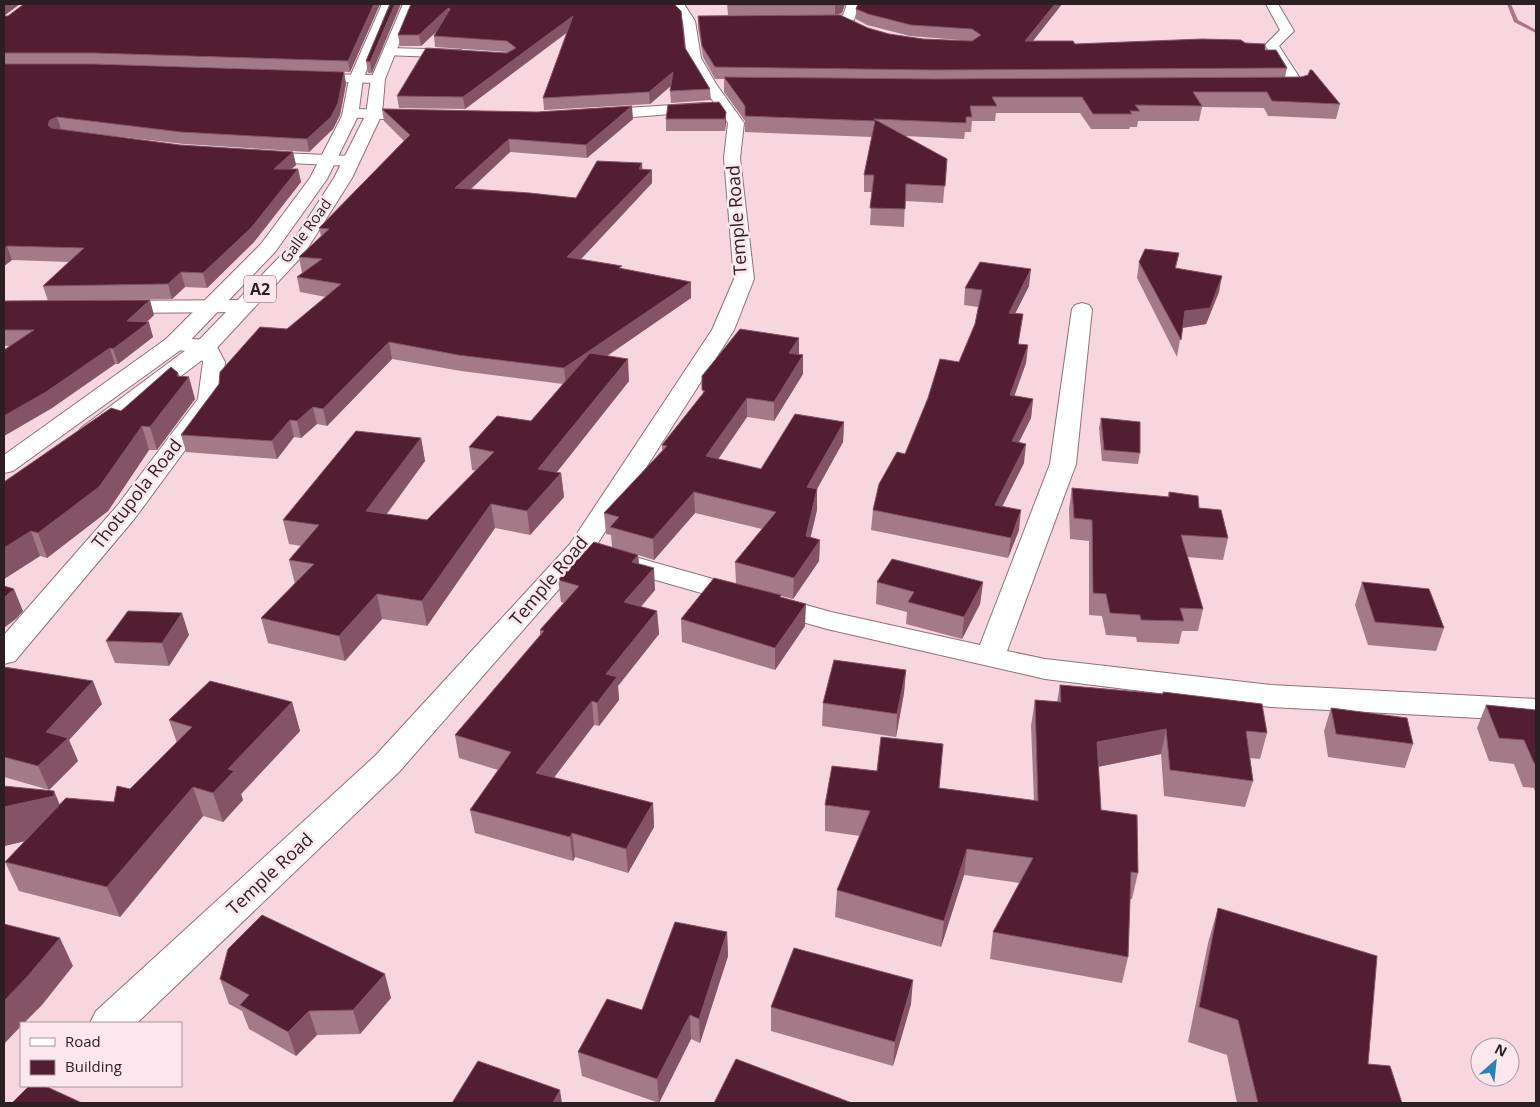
<svg xmlns="http://www.w3.org/2000/svg" width="1540" height="1107" font-family="'Open Sans',sans-serif">
<style>
.lines{fill:none;stroke-linecap:round;stroke-linejoin:round}
.stream{fill:#b17287;fill-rule:evenodd}
.street-casing{stroke:#8e717a;stroke-width:2}
.highway-casing{stroke:#8e717a;stroke-width:2}
.street{fill:#fff;fill-rule:evenodd}
.highway{fill:#fff;fill-rule:evenodd}
.wall{fill:#a57a88}
.shaded-wall{fill:#845466}
.building{fill:#531d32;stroke:#845466}
.labels{text-anchor:middle;stroke-width:5;stroke-linejoin:round;paint-order:stroke}
.far-street-label{font-size:15px;fill:#2b1f23;stroke:#fbe7ed}
.shield{fill:#fbe7ed;stroke:#695b60;stroke-width:1}
.shield-label{font-size:16px;font-weight:bold;fill:#2b1f23}
.street-label{font-size:18px;fill:#2b1f23;stroke:#fbe7ed}
</style>
<rect width="100%" height="100%" fill="#f7d6df"/>
<g class="lines">
<path class="stream" d="M1507 4H1511L1518 20 1536 30V33L1514 22Z"/>
<defs>
<path id="street" d="M672 4H684L695 21 701 58 716 84 744 123 740 158 754 279 734 330 594 549 399 772 137 1023H90L96 1011 375 756 570 544 712 330 734 279 724 158 728 123 702 85 687 58 683 21Z
M847 4H859L854 20C842 23 813 30 804 21 811 13 832 18 843 15Z
M1266 4H1278L1294 31 1279 46 1305 86 1303 89H1293L1265 45 1280 30Z
M390 48 461 50 468 54 461 58 385 55 383 52Z
M308 74 378 75 383 76 385 79 383 82 378 83 303 81 301 78 303 75Z
M704 103 709 105 712 108 709 111 595 120 590 118 587 115 590 112 595 110Z
M351 109 402 110 407 112 410 115 407 118 402 120 346 117 343 114 346 111Z
M257 152 351 156 357 157 359 161 357 165 351 166 251 161 249 157 251 153Z
M244 300 251 302 254 306 251 310 244 312 115 313 108 311 105 307 108 303 115 301Z
M1082 303 1089 305 1092 309 1076 464 1007 651 1045 659 1271 685 1536 699V721L1271 707 1045 679 827 629 607 566 603 560 607 554 617 552 831 612 980 645 1050 464 1072 309 1075 305Z
M174 337 214 341 225 362 222 400 135 518 15 661 4 664V635L117 506 198 399 203 362 198 352 166 349 163 344 166 339Z"/>
<path id="highway" d="M382 4H394L363 79 358 116 327 179 275 252 182 349 13 471 4 473V455L166 339 261 244 310 178 342 116 349 79Z
M403 4H415L385 79 382 114 352 178 304 254 214 351 99 438 90 440 81 438 78 433 81 428 198 341 290 246 334 178 366 114 371 79Z"/>
</defs>
<use href="#street" class="street-casing"/>
<use href="#highway" class="highway-casing"/>
<use href="#street" class="street"/>
<use href="#highway" class="highway"/>
</g>
<path class="wall" d="M380 4 350 72 97 64H4L344 72 346 84 340 115 333 129 309 152 184 144 60 130 180 145 293 152 296 165 291 169H298L301 182 254 242 207 288 185 287 172 299 51 301 154 315 147 322 153 337 118 364H115L52 408 4 436V350L10 346H4V301H48L43 286 69 262 12 260 4 266V16Z
M390 4 372 73H368L366 61Z
M412 4H674L685 48 710 89 711 100 671 103 670 91 671 86 650 104 544 110 543 98 568 32 465 109 399 108 397 96 508 52 435 47 434 36 437 31 421 46H400L398 35Z
M727 4H845L842 13 835 15 868 28 889 34 923 39 972 41 910 36 867 25 856 19V9L858 4H1062L1033 41 1075 44 1245 43 1265 50 1287 68 1285 77 1340 104 1336 119 1268 116 1264 108 1202 107 1199 121H1138L1137 127H1130L1129 129H1091L1080 113H996L995 121H972L971 132H965L964 139 905 136 947 159 943 203 905 201 904 227 870 225 872 192H864V175L872 137 745 132V121L724 92V79H715L703 57 698 27V16L834 15H728Z
M382 109 633 119 587 158 510 152 471 189 576 198 642 163V169L652 170V183L581 259 622 269 691 298 607 356 629 381 557 472 561 473 564 497 530 535 495 528 427 626 382 619 345 661 268 643 261 618 295 584 289 560 301 546 289 544 283 520 421 438 425 461 387 514 427 520 476 471 472 470 469 447 531 421 563 384 461 371 392 359 327 426 317 424 301 438 294 437 277 459 186 452 181 435 287 329 326 297 300 292 297 277 303 273H302L299 257 321 236 319 228 404 141 384 121Z
M726 112 725 131H666V119Z
M1179 253 1176 268 1219 292 1206 324 1182 328 1177 357 1137 278 1139 262Z
M1029 286 1015 313 1019 344 1028 345 1026 363 1014 396 1033 399 1031 418 1019 442 1024 463 1002 506 1019 530 1008 558 871 530 873 510 959 362 975 324 978 307 964 305 965 288Z
M799 338V354L803 355V374L774 421 747 417 718 459 761 469 844 422 843 442 817 489V510L810 537 820 540 819 561 793 599 781 596V597L805 626 775 670 682 642 681 619 736 583 735 562 762 529 695 513 654 560 638 555 639 564 655 590 641 607 657 611 659 634 618 686 619 700 599 726 594 725 554 777 653 803 654 827 628 873 575 857 573 861 475 833 470 810 498 770 459 758 455 735 540 635V630L564 603 561 602 558 580 612 547 611 535 606 534 604 513 662 451V445L703 394 702 376Z
M178 373 179 376 195 399 157 450H149L108 511 47 558 40 556 4 579V482L121 411Z
M1101 418 1140 453 1138 464 1102 461 1099 428Z
M1072 488 1168 497 1169 492 1199 508 1228 538 1223 560 1187 557 1203 609 1198 631H1182L1179 644 1137 642 1136 637 1106 635 1102 616 1089 615V541L1070 539 1069 509Z
M877 582H983L980 604 962 639 906 624 907 612 876 604Z
M1362 582 1444 628 1436 651 1368 645 1355 605Z
M189 635 169 666 115 663 106 641Z
M4 667 102 704 69 740 78 761 49 790 4 777Z
M906 670 904 693 896 737 822 726 823 703Z
M1060 685 1163 694V692L1267 733 1260 759 1250 758 1253 781 1245 807 1164 796 1161 754 1098 767 1101 810 1138 873 1132 899H1130L1128 957 1122 983 990 959 993 932 1020 883 964 875 941 947 835 917 837 890 860 836 825 831V805L877 771 939 788 1034 801 1031 726 1035 700 1057 702Z
M292 702 300 731 241 794 243 800 223 822 203 816 120 917 19 891 5 862 25 841 4 846 54 791 59 804 114 802 130 789 177 743 169 720Z
M1486 705 1536 710V795L1534 788 1523 787 1514 764 1489 761 1477 728Z
M1331 708 1413 744 1405 768 1328 757 1324 731Z
M1218 908 1368 1064 1402 1103H1237L1227 1055 1188 1042 1208 943Z
M727 932 728 956 700 1043 691 1039 659 1103 582 1076 578 1052 642 1010Z
M220 979 391 998 360 1034 317 1035 296 1056 249 1029 242 1011 229 1004Z
M911 1004 893 1066 771 1031V1007Z"/>
<path class="shaded-wall" d="M4 4H20L4 16Z
M374 4H380L350 72 348 61Z
M395 4H401L372 73 370 62Z
M838 4H845L842 13 835 15V5Z
M1055 4H1062L1024 52 1025 41Z
M448 8 450 19 421 46 419 35Z
M573 16 574 27 465 109 463 97Z
M344 72 346 84 340 115 333 129 309 152 307 139Z
M673 72 674 83 650 104 649 92Z
M632 106 633 119 587 158 586 145Z
M726 112V123L725 131V119Z
M57 117 61 129 53 132 48 125 50 120Z
M509 139 510 152 457 202 455 188Z
M293 152 296 165 277 182 274 169Z
M642 163 643 177 652 170V183L569 272 567 257 639 169Z
M298 169 301 182 254 242 207 288 203 273Z
M7 246 12 260 4 266V249Z
M1031 269 1029 286 1007 330 1009 313Z
M181 272 185 287 172 299 168 284Z
M1222 276 1219 292 1206 324 1182 328 1185 311Z
M691 282V298L566 384 564 368Z
M150 300 154 315 141 327 149 322 153 337 118 364 113 349 127 321Z
M799 338V357L789 353Z
M389 342 392 359 327 426 323 409Z
M1028 345 1026 363 1008 414 1010 395Z
M110 348 115 364 52 408 4 436V416Z
M803 355V374L774 421V402Z
M628 359 629 381 541 492 538 469Z
M178 373 182 386 189 377 195 399 157 450 150 427Z
M747 398V417L706 477V456Z
M1033 399 1031 418 1010 460 1012 441Z
M313 407 317 424 301 438 297 421Z
M290 420 294 437 277 459 272 441Z
M844 422 843 442 807 507V487Z
M142 426 149 450 108 511 47 558 38 533Z
M421 438 425 461 371 535 366 511Z
M1026 444 1024 463 993 525 995 505Z
M561 473 564 497 530 535 527 511Z
M817 489V510L806 557V536Z
M694 492 695 513 654 560 653 539Z
M491 504 495 528 427 626 422 601Z
M1021 510 1019 530 1008 558 1011 538Z
M31 531 40 556 4 579V548Z
M820 540 819 561 793 599 794 578Z
M638 555 640 577 632 562Z
M654 568 655 590 625 624 624 602Z
M983 582 980 604 962 639 964 617Z
M14 589 23 611 17 618 4 628V598Z
M377 594 382 619 345 661 339 636Z
M806 604 805 626 775 670V648Z
M657 611 659 634 618 686 619 700 599 726 597 703 606 674Z
M182 613 189 635 169 666 162 643Z
M906 670 904 693 896 737 897 714Z
M93 681 102 704 69 740 78 761 49 790 38 766 46 732Z
M592 701 594 725 540 796 536 773Z
M292 702 300 731 241 794 243 800 223 822 213 793 228 769Z
M1166 729 1161 754 1092 768 1097 742Z
M193 787 203 816 120 917 107 887Z
M54 791 69 826V831L4 846V807Z
M653 803 654 827 628 873 626 849Z
M572 833 575 857 573 861 570 837Z
M967 849 964 875 941 947 944 921Z
M727 932 728 956 700 1043 699 1019Z
M60 938 73 966 42 1005 24 1023H21V1026L4 1044V1001Z
M385 974 391 998 360 1034 353 1010Z
M913 980 911 1004 893 1066 895 1042Z
M309 1011 317 1035 296 1056 288 1032Z
M690 1015 691 1039 659 1103 657 1079Z
M560 1090 562 1103H553Z"/>
<path class="building" d="M24 4H374L348 61 94 53H4V16H8Z
M390 4H395L370 62 366 61Z
M411 4H674L681 11 685 48 710 89 670 91 673 72 649 92 543 98 573 16 463 97 397 96 426 48 507 53 516 48 507 41 434 36 450 9 448 8 419 35H398Z
M728 4H838L835 5H728Z
M858 4H1055L1025 41H1073L1075 44 1202 39 1241 40 1245 43 1265 44V50H1276L1287 68 934 70 715 67 702 46 698 16 840 15 868 28 889 34 923 39 972 41 981 35 972 29 911 25 868 14 856 9Z
M4 64H94L344 72 338 103 331 117 307 139 181 132 57 117 50 120 48 125 51 128 180 145 293 152 274 169H298L251 228 203 273 181 272 168 284 43 286 84 248 7 246 4 249Z
M1310 70H1312L1340 104 1272 101 1267 92H1193L1202 106 1135 105 1140 111H1130L1132 114H1093L1082 97H992L997 106H970L972 117H966V123L874 119 947 159 945 186 906 184 905 209 870 208 874 175H864L875 121 745 116V106L724 77 934 79 1301 77 1308 75Z
M719 102 726 112 725 119H666L668 105Z
M632 106 586 145 509 139 455 188 530 193 576 198 597 161 642 163 639 169 652 170 567 257 622 266 619 268 691 282 564 368 458 355 389 342 323 409 313 407 297 421 290 420 272 441 181 435 219 384 220 372 260 327 287 329 341 284 297 277 322 259 299 257 329 229 319 228 410 135 382 109 537 112Z
M1145 249 1179 253 1175 268 1222 276 1210 308 1185 311 1181 340 1139 262Z
M980 262 1031 269 1009 313 1023 314 1018 344 1028 345 1010 395 1033 399 1012 441 1026 444 995 505 1021 510 1011 538 873 510 879 484 897 452 905 454 928 398 940 359 959 362 975 324 982 290 965 288Z
M150 300 127 321 149 322 113 349 110 348 46 392 4 416V350L34 330H4V301Z
M740 329 799 338 789 353 803 355 774 402 747 398 706 456 761 469 795 414 844 422 807 487 817 489 806 536 820 540 794 578 735 562 776 512 694 492 653 539 610 527 619 517 604 513 667 446 662 445 705 391 702 390V376Z
M590 353 628 359 538 469 561 473 527 511 491 504 422 601 377 594 339 636 261 618 314 564 289 560 319 525 283 520 356 431 421 438 366 511 427 520 494 452 469 447 497 416 531 421Z
M171 367 178 373 177 376 189 377 150 427 142 426 99 487 38 533 31 531 4 548V482L111 408 121 411Z
M1101 418 1140 422V453L1104 450Z
M1072 488 1169 497V492L1198 496 1199 508 1221 510 1228 538 1181 535 1203 609 1180 608 1184 621 1141 620 1140 615 1110 613 1106 594 1093 593 1092 520 1074 518Z
M594 542 638 555 632 562 654 568 624 602 657 611 606 674 617 677 597 703 592 701 536 773 653 803 626 849 572 833 570 837 470 810 511 752 455 735 544 631 540 630 579 586 558 580Z
M892 559 983 582 964 617 908 602 914 592 877 582Z
M714 578 781 595 780 597 806 604 775 648 681 619Z
M1362 582 1429 589 1444 628 1375 622Z
M4 586 14 589 4 598Z
M128 611 182 613 162 643 106 641Z
M834 660 906 670 897 714 823 703Z
M4 667 93 681 46 732 68 738 38 766 4 757Z
M210 681 292 702 228 769 234 771 213 793 193 787 107 887 5 862 66 798 114 802 117 786 130 789 192 727 169 720Z
M1060 685 1163 694V692L1262 704 1267 733 1246 731 1253 781 1170 770 1166 729 1097 742 1101 810 1137 815 1138 873 1131 872 1128 957 993 932 1033 858 967 849 944 921 837 890 870 811 825 805 832 766 877 771 881 737 943 744 939 788 1038 801 1035 700 1061 702Z
M1486 705 1536 710V764L1534 763 1524 740 1499 738Z
M1331 708 1407 718 1413 744 1336 734Z
M4 786 54 791V796L4 807Z
M1218 908 1377 956 1368 1064 1390 1066 1402 1103H1258L1238 1020 1199 1007Z
M262 915 385 974 353 1010 309 1011 288 1032 240 1005 249 995 220 979 228 949Z
M675 922 727 932 699 1019 690 1015 657 1079 578 1052 607 999 642 1010Z
M4 924 60 938 27 977 4 1001Z
M794 948 913 980 895 1042 771 1007Z
M736 1059 852 1103H714Z
M478 1061 560 1090 553 1103H452Z
M29 1086H45L82 1103H12Z"/>
<g class="labels">
<g class="far-street-label">
<text transform="translate(306 231) rotate(-54)" y="5">Galle Road</text>
</g>
<rect class="shield" x="244" y="275.5" width="32" height="27" rx="4"/>
<g class="shield-label">
<text x="260" y="295">A2</text>
</g>
<g class="street-label">
<text transform="translate(737 220) rotate(-94)" y="6">Temple Road</text>
<text transform="translate(137 494) rotate(-52)" y="6">Thotupola Road</text>
<text transform="translate(549 581) rotate(-50)" y="6">Temple Road</text>
<text transform="translate(270 874) rotate(-43)" y="6">Temple Road</text>
</g>
</g>
<rect width="1540" height="1107" fill="none" stroke="#2b1f23" stroke-width="10"/>
<rect x="20" y="1022" width="162" height="65" fill="#fbe7ed" stroke="#a8979c"/>
<rect x="30" y="1038" width="25" height="8" fill="#ffffff" stroke="#a8979c"/>
<text x="65" y="1047" font-size="15" fill="#2b1f23">Road</text>
<rect x="30" y="1060" width="25" height="15" fill="#531d32" stroke="#a8979c"/>
<text x="65" y="1072" font-size="15" fill="#2b1f23">Building</text>
<g transform="translate(1495 1062) rotate(27)"><circle r="24" fill="#fbe7ed" stroke="#a8979c"/>
<path d="M0-4L9 19L0 12L-9 19Z" fill="#2c82b2"/>
<text y="-8" font-size="14" font-weight="bold" text-anchor="middle" fill="#2b1f23">N</text>
</g>
</svg>
